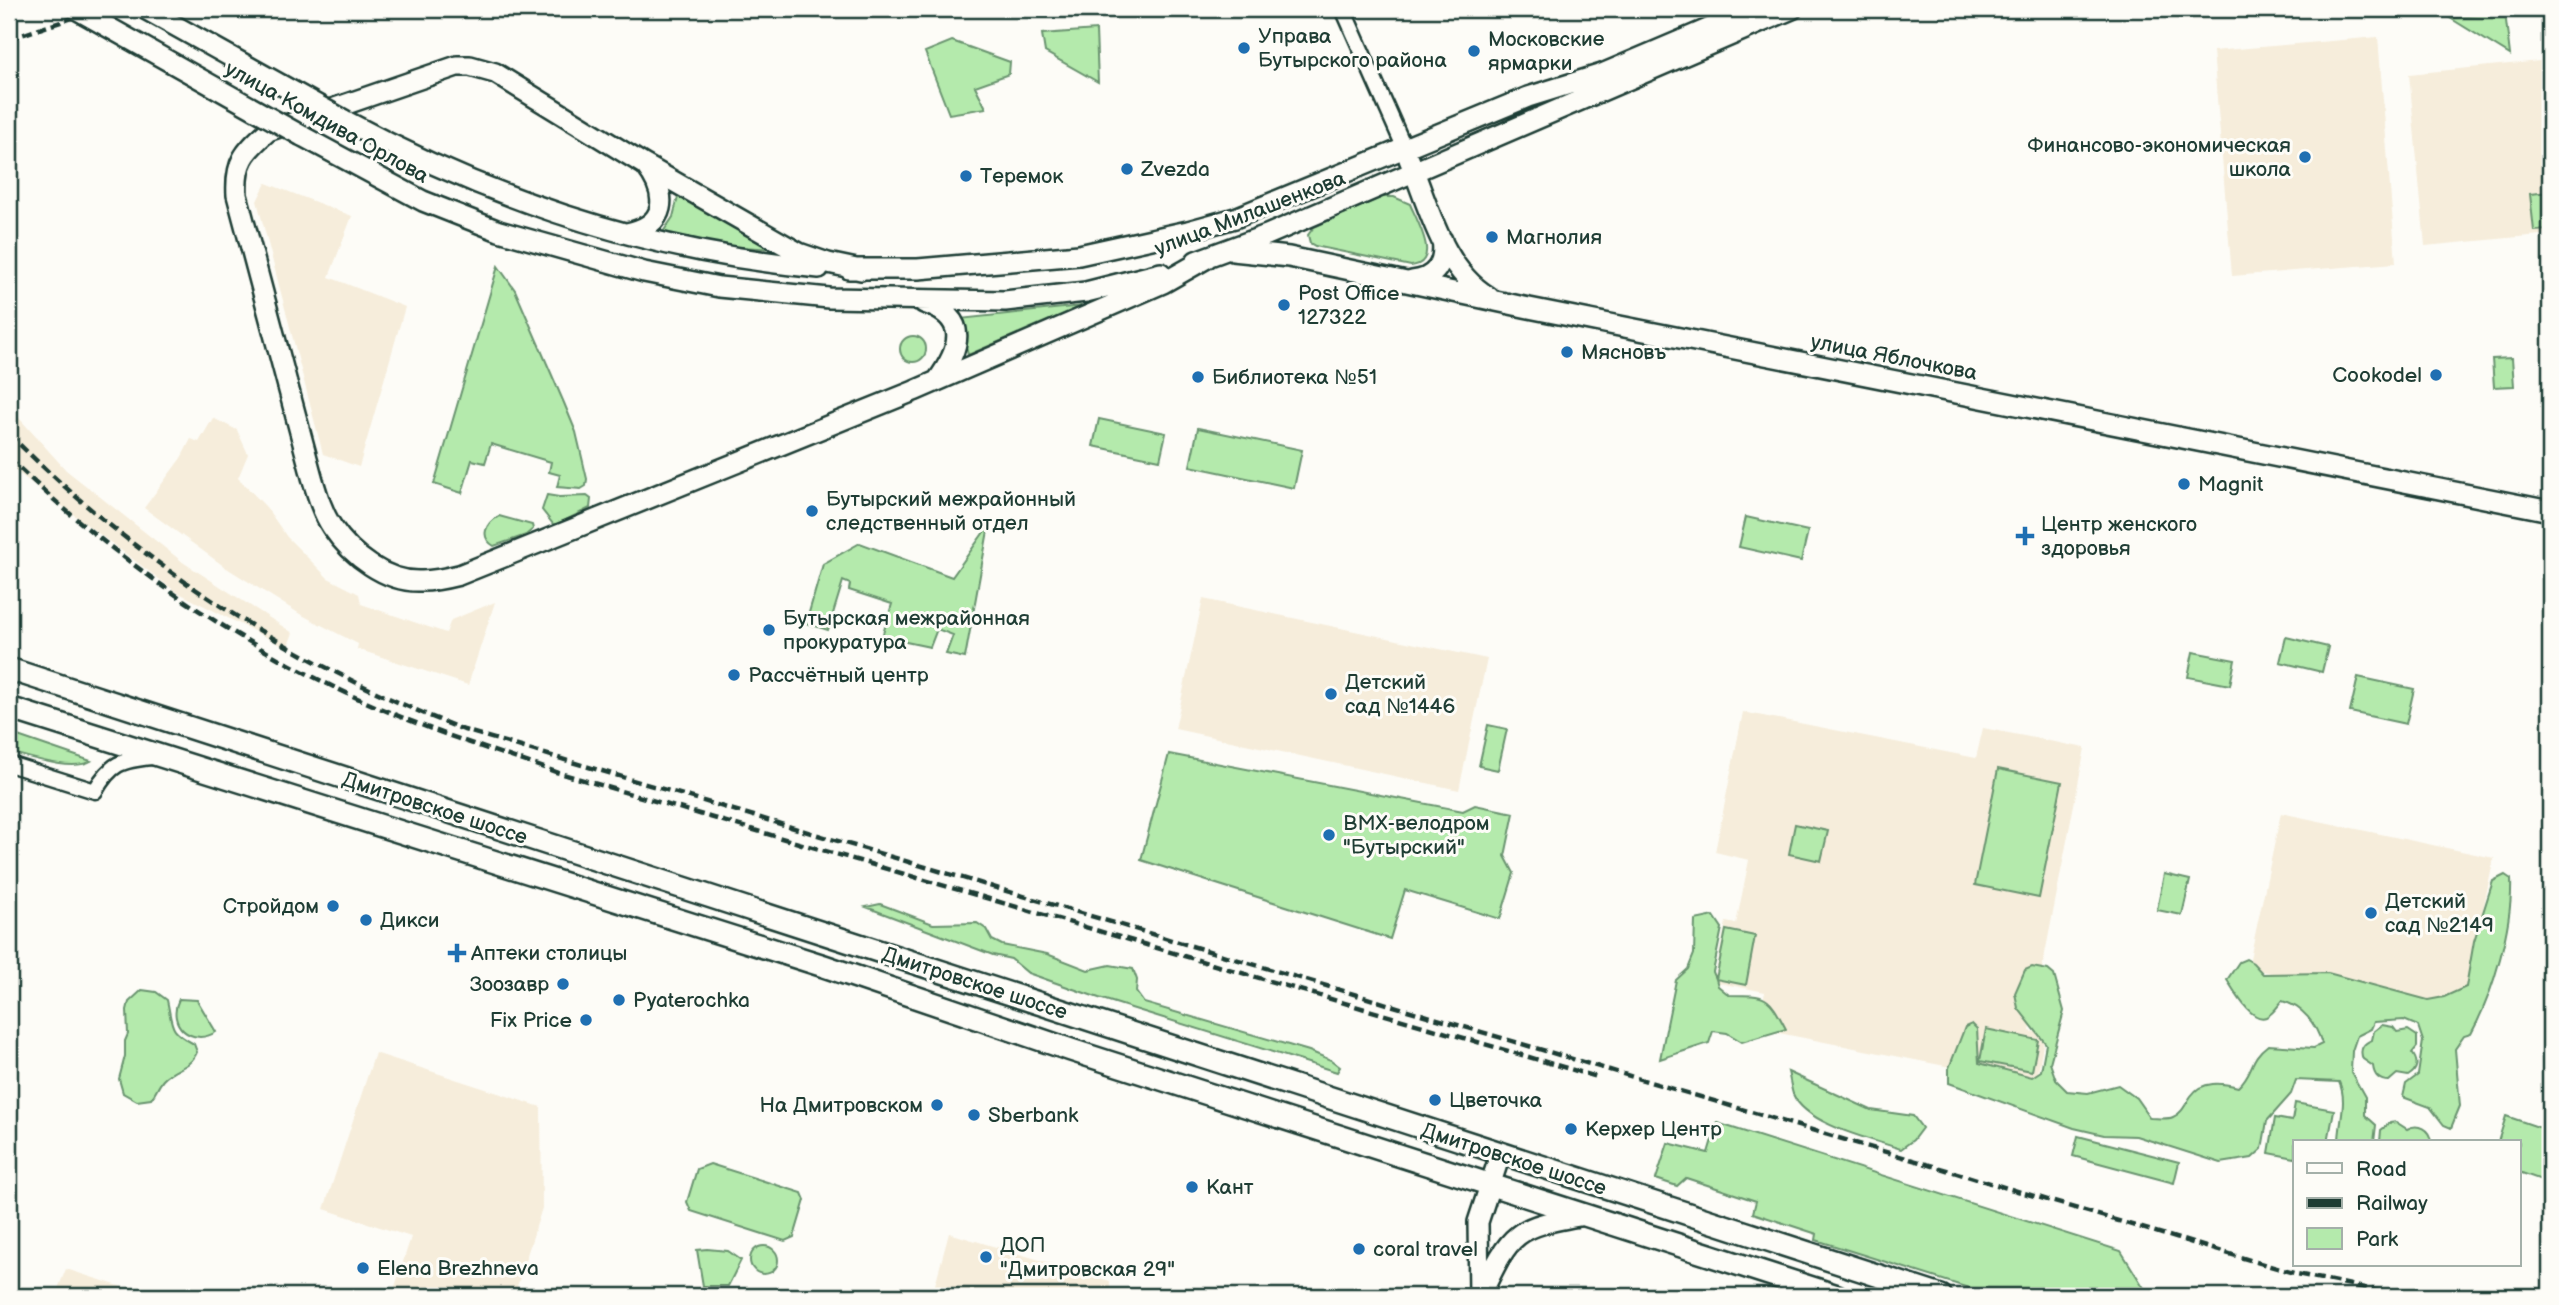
<svg xmlns="http://www.w3.org/2000/svg" width="2559" height="1305" font-family="'Balsamiq Sans',sans-serif">
<style>
.built{fill:#f6eddb}
.green{fill:#b4eaac;stroke:#6a9470;stroke-width:2}
.lines{fill:none;stroke-linecap:round;stroke-linejoin:round}
.street-casing{stroke:#1f3d34;stroke-width:19}
.secondary-casing{stroke:#1f3d34;stroke-width:24}
.primary-casing{stroke:#1f3d34;stroke-width:26}
.street{stroke:#fdfcf7;stroke-width:14}
.secondary{stroke:#fdfcf7;stroke-width:19}
.primary{stroke:#fdfcf7;stroke-width:21}
.rail{stroke:#1f3d34;stroke-width:4.5;stroke-dasharray:10 5;stroke-linecap:butt}
.secondary-bridge-casing{stroke:#1f3d34;stroke-width:24;stroke-linecap:butt}
.secondary-bridge{stroke:#fdfcf7;stroke-width:19}
.poi-dot{fill:#1f6fb2;stroke:#fdfcf7;stroke-width:2.5}
.labels{text-anchor:middle;stroke-width:6;stroke-linejoin:round;paint-order:stroke}
.poi-label{font-size:21px;fill:#1f3d34;stroke:#fdfcf7;text-anchor:start}
.street-label{font-size:21px;fill:#1f3d34;stroke:#fdfcf7}
</style>
<rect width="100%" height="100%" fill="#fdfcf7"/>
<filter id="ink" filterUnits="userSpaceOnUse"><feTurbulence type="fractalNoise" baseFrequency=".0143" numOctaves="2"/><feDisplacementMap in="SourceGraphic" scale="14" xChannelSelector="R" yChannelSelector="G"/><feConvolveMatrix kernelMatrix="1 2 1 2 8 2 1 2 1" color-interpolation-filters="sRGB"/></filter>
<g filter="url(#ink)">
<path class="built" d="M2378 37 2396 263 2232 276 2213 51Z
M2550 60V234L2425 246 2409 74Z
M266 183 352 216 329 277 405 307 359 467 323 454 257 201Z
M9 407 66 470 184 563 293 633 287 648 175 591 9 466Z
M213 418 237 430 248 454 238 478 266 507 287 537 328 578 359 594 361 604 446 633 451 620 495 602 468 685 357 649 358 644 300 614 225 567 144 508 181 458 191 439 199 442Z
M1203 599 1487 659 1459 790 1175 729Z
M1743 712 1976 758 1983 728 2085 748 2030 1031 2045 1034 2036 1084 1758 1029 1765 992 1714 982 1726 922 1736 924 1749 860 1715 852Z
M2281 813 2494 858 2461 1013 2248 968Z
M375 1053 541 1107 542 1208 514 1296H392L411 1237 324 1209Z
M949 1233 1110 1281V1296H932Z
M66 1269 150 1296H55Z"/>
<path class="green" d="M2505 12 2510 55 2450 18Z
M1096 30 1098 82 1045 52 1042 34Z
M952 41 1010 62 1009 74 975 86 986 108 949 114 925 52Z
M2550 192V230L2534 231 2530 194Z
M679 193 778 249 721 246 663 232 673 217Z
M1382 197H1394L1410 204C1417 221 1442 263 1411 266L1315 246 1310 243 1308 235 1314 227Z
M498 266 515 290 564 403 576 432 587 479 586 486 581 489 557 487 560 475 549 472 551 462 491 444 485 463 472 460 462 493 434 484Z
M1082 306 968 355 959 319Z
M900 349a13 13 0 1 1 26 0a13 13 0 1 1-26 0Z
M2512 358 2514 386 2494 387 2492 359Z
M1099 419 1166 433 1160 460 1093 446Z
M1198 428 1302 450 1294 488 1190 466Z
M547 495 559 497 587 496 591 499 590 508 558 524H553L542 510Z
M499 516 532 525 533 529 526 535 494 546C479 537 486 523 499 516Z
M1746 517 1808 531 1801 561 1739 547Z
M989 525 965 658 946 654 953 635 937 629 930 647 882 637 892 604 849 590 850 584 843 581 828 630 806 623 823 564 860 543 952 577Z
M2286 637 2328 647 2322 672 2280 662Z
M2193 652 2235 660 2230 685 2188 677Z
M2358 677 2414 689 2406 724 2350 712Z
M1488 725 1507 729 1498 770 1479 766Z
M9 733 91 761C73 772 29 757 9 752Z
M1169 754 1463 811 1475 805 1514 813 1505 856 1514 873 1500 919 1405 890 1390 939 1141 860Z
M1998 769 2062 782 2039 898 1975 885Z
M1795 824 1828 831 1821 861 1789 854Z
M2164 874 2190 880 2182 915 2157 910Z
M2505 875 2511 879C2513 925 2493 994 2471 1034L2464 1036 2455 1049 2460 1106 2451 1128 2444 1125 2430 1107 2403 1097 2406 1084 2418 1075 2423 1041 2418 1026 2404 1020 2374 1022 2371 1029 2357 1036 2352 1051 2351 1072 2365 1097V1115L2376 1125 2374 1142H2339C2339 1122 2348 1101 2339 1082L2296 1080 2291 1094 2267 1121 2262 1149 2252 1158 2221 1163 2136 1136 2104 1135 2074 1128 1949 1083V1068L1965 1027 1972 1024 1977 1029 1979 1063 2032 1077 2041 1071 2046 1044 2018 1008 2015 993 2025 970 2032 967 2048 970 2054 975 2064 1011 2050 1063 2056 1080 2067 1091 2088 1093 2118 1085 2136 1098 2150 1118C2157 1118 2167 1120 2173 1117 2182 1114 2186 1103 2191 1096 2202 1080 2222 1083 2238 1087 2255 1071 2248 1060 2268 1045L2314 1048 2322 1044C2316 1024 2303 1006 2282 1001 2278 1006 2273 1014 2266 1017 2251 1023 2234 990 2227 980L2239 962 2246 959 2253 963 2263 974 2328 973 2428 1000 2444 997 2466 987 2474 941 2493 881Z
M880 904 933 924 977 923 986 929 992 940 1002 945 1047 954 1088 970 1110 965 1133 969 1137 980 1136 992 1144 1003 1309 1051 1331 1060 1340 1067 1337 1072 1099 998 1028 973 1011 959 993 955 866 907Z
M1714 916 1722 928 1713 972 1716 979 1726 930 1755 936 1746 985 1716 979 1718 986 1729 995C1768 995 1768 995 1786 1029L1742 1042 1727 1033 1713 1031 1709 1043 1660 1059 1676 980 1688 969 1694 954 1695 920Z
M142 990 156 992 167 1000C173 1027 168 1030 194 1044L197 1052C191 1068 174 1068 163 1080 158 1086 156 1093 151 1099L137 1101 123 1093 119 1079 125 1056V1041L128 1034 127 1010 129 1002Z
M179 999 197 1000 216 1032C192 1047 166 1025 179 999Z
M2382 1025 2393 1027 2397 1032 2408 1030 2417 1036V1047L2412 1053C2419 1062 2418 1070 2408 1076L2397 1074 2389 1081C2379 1081 2374 1076 2373 1066L2363 1059C2359 1050 2363 1043 2372 1040L2374 1031Z
M1986 1029 2038 1040 2032 1071 1980 1061Z
M1788 1072 1871 1110 1913 1116 1922 1128 1913 1140 1901 1149C1871 1139 1806 1125 1793 1094 1791 1088 1790 1079 1788 1072Z
M2295 1103 2334 1110 2328 1142H2295V1158L2269 1153 2275 1118 2292 1121Z
M2506 1116 2550 1131V1183L2519 1172V1142H2498Z
M2396 1122 2407 1129C2418 1123 2430 1129 2431 1142H2380L2381 1130 2390 1123Z
M1717 1123 2121 1251 2149 1296H1994L1816 1240 1817 1234 1753 1213 1756 1201 1686 1178 1677 1186 1656 1179 1668 1143 1708 1153Z
M2078 1136 2179 1162 2174 1183 2073 1156Z
M710 1164 802 1193 805 1200 794 1237 785 1241 691 1211 687 1202 697 1169Z
M750 1260a14 14 0 1 1 28 0a14 14 0 1 1-28 0Z
M707 1249 728 1251 741 1260 728 1286H703L697 1250Z"/>
<g class="lines">
<defs>
<path id="street" d="M1343 9 1405 149
M9 764 95 791C111 763 121 760 152 757"/>
<path id="secondary" d="M346 121C493 200 652 253 819 268
M302 136 423 201 499 231 644 272 719 287 829 298 1005 301 1086 292 1161 273
M1409 159C1429 206 1442 269 1489 297
M626 233C667 226 669 196 646 166
M1233 251 1289 257 1524 307 2550 511
M1196 261 1267 235 1792 9
M849 269H918L1079 255 1188 231 1235 218 1528 97 1602 74 1755 9
M861 270 828 263 799 253 645 165 495 73 470 66H457L268 131C244 152 235 162 237 195L312 477C317 494 322 512 332 527 351 555 386 583 422 581 434 581 447 578 459 575L914 391 1163 283 1207 258
M1412 281C1435 279 1446 263 1442 240
M924 303C970 318 961 348 937 381
M1481 1295C1511 1231 1515 1227 1585 1215
M1479 1296 1478 1222 1500 1155"/>
<path id="primary" d="M9 669 1941 1296
M9 708 824 966 1071 1050 1837 1296"/>
</defs>
<use href="#street" class="street-casing"/>
<use href="#secondary" class="secondary-casing"/>
<use href="#primary" class="primary-casing"/>
<use href="#street" class="street"/>
<use href="#secondary" class="secondary"/>
<use href="#primary" class="primary"/>
<path class="rail" d="M9 16 27 9
M9 39 100 9
M9 434C144 568 287 660 464 730L2297 1274 2404 1296
M9 458C122 568 259 660 406 719 455 739 506 755 556 772L1597 1077"/>
<defs>
<path id="secondary-bridge" d="M76 9 302 136
M145 9 346 121"/>
</defs>
<use href="#secondary-bridge" class="secondary-bridge-casing"/>
<use href="#secondary-bridge" class="secondary-bridge"/>
</g>
</g>
<g class="poi-dot">
<circle cx="1244" cy="48" r="7"/>
<circle cx="1474" cy="51" r="7"/>
<circle cx="2305" cy="157" r="7"/>
<circle cx="1127" cy="169" r="7"/>
<circle cx="966" cy="176" r="7"/>
<circle cx="1492" cy="237" r="7"/>
<circle cx="1284" cy="305" r="7"/>
<circle cx="1567" cy="352" r="7"/>
<circle cx="2436" cy="375" r="7"/>
<circle cx="1198" cy="377" r="7"/>
<circle cx="2184" cy="484" r="7"/>
<circle cx="812" cy="511" r="7"/>
<path d="M2021.5 525.5h7v7h7v7h-7v7h-7v-7h-7v-7h7z"/>
<circle cx="769" cy="630" r="7"/>
<circle cx="734" cy="675" r="7"/>
<circle cx="1331" cy="694" r="7"/>
<circle cx="1329" cy="835" r="7"/>
<circle cx="333" cy="906" r="7"/>
<circle cx="2371" cy="913" r="7"/>
<circle cx="366" cy="920" r="7"/>
<path d="M453.5 942.5h7v7h7v7h-7v7h-7v-7h-7v-7h7z"/>
<circle cx="563" cy="984" r="7"/>
<circle cx="619" cy="1000" r="7"/>
<circle cx="586" cy="1020" r="7"/>
<circle cx="1435" cy="1100" r="7"/>
<circle cx="937" cy="1105" r="7"/>
<circle cx="974" cy="1115" r="7"/>
<circle cx="1571" cy="1129" r="7"/>
<circle cx="1192" cy="1187" r="7"/>
<circle cx="1359" cy="1249" r="7"/>
<circle cx="986" cy="1257" r="7"/>
<circle cx="363" cy="1268" r="7"/>
</g>
<g class="labels">
<g class="poi-label">
<text x="1258" y="43">Управа<tspan x="1258" dy="24">Бутырского района</tspan></text>
<text x="1488" y="46">Московские<tspan x="1488" dy="24">ярмарки</tspan></text>
<text x="2291" y="152" text-anchor="end">Финансово-экономическая<tspan x="2291" dy="24">школа</tspan></text>
<text x="1141" y="176">Zvezda</text>
<text x="980" y="183">Теремок</text>
<text x="1506" y="244">Магнолия</text>
<text x="1298" y="300">Post Office<tspan x="1298" dy="24">127322</tspan></text>
<text x="1581" y="359">Мясновъ</text>
<text x="2422" y="382" text-anchor="end">Cookodel</text>
<text x="1212" y="384">Библиотека №51</text>
<text x="2198" y="491">Magnit</text>
<text x="826" y="506">Бутырский межрайонный<tspan x="826" dy="24">следственный отдел</tspan></text>
<text x="2041" y="531">Центр женского<tspan x="2041" dy="24">здоровья</tspan></text>
<text x="783" y="625">Бутырская межрайонная<tspan x="783" dy="24">прокуратура</tspan></text>
<text x="748" y="682">Рассчётный центр</text>
<text x="1345" y="689">Детский<tspan x="1345" dy="24">сад №1446</tspan></text>
<text x="1343" y="830">BMX-велодром<tspan x="1343" dy="24">"Бутырский"</tspan></text>
<text x="2385" y="908">Детский<tspan x="2385" dy="24">сад №2149</tspan></text>
<text x="319" y="913" text-anchor="end">Стройдом</text>
<text x="380" y="927">Дикси</text>
<text x="471" y="960">Аптеки столицы</text>
<text x="549" y="991" text-anchor="end">Зоозавр</text>
<text x="633" y="1007">Pyaterochka</text>
<text x="572" y="1027" text-anchor="end">Fix Price</text>
<text x="1449" y="1107">Цветочка</text>
<text x="923" y="1112" text-anchor="end">На Дмитровском</text>
<text x="988" y="1122">Sberbank</text>
<text x="1585" y="1136">Керхер Центр</text>
<text x="1206" y="1194">Кант</text>
<text x="1000" y="1252">ДОП<tspan x="1000" dy="24">"Дмитровская 29"</tspan></text>
<text x="1373" y="1256">coral travel</text>
<text x="377" y="1275">Elena Brezhneva</text>
</g>
<g class="street-label">
<text transform="translate(327 122) rotate(29)" y="7">улица Комдива Орлова</text>
<text transform="translate(1250 213) rotate(-21)" y="7">улица Милашенкова</text>
<text transform="translate(1894 357) rotate(11)" y="7">улица Яблочкова</text>
<text transform="translate(435 808) rotate(18)" y="7">Дмитровское шоссе</text>
<text transform="translate(975 983) rotate(18)" y="7">Дмитровское шоссе</text>
<text transform="translate(1514 1159) rotate(18)" y="7">Дмитровское шоссе</text>
</g>
</g>
<rect width="2559" height="1305" fill="none" stroke="#fdfcf7" stroke-width="35"/>
<rect x="18" y="18" width="2524" height="1270" fill="none" stroke="#1f3d34" stroke-width="2.5" filter="url(#ink)"/>
<rect x="2293" y="1140" width="228" height="126" fill="#fdfcf7" stroke="#a4b0a9" stroke-width="2"/>
<rect x="2307" y="1163" width="35" height="10" fill="#fdfcf7" stroke="#a4b0a9" stroke-width="2"/>
<text x="2356" y="1176" font-size="21" fill="#1f3d34">Road</text>
<rect x="2307" y="1198" width="35" height="10" fill="#1f3d34" stroke="#a4b0a9" stroke-width="2"/>
<text x="2356" y="1210" font-size="21" fill="#1f3d34">Railway</text>
<rect x="2307" y="1228" width="35" height="21" fill="#b4eaac" stroke="#a4b0a9" stroke-width="2"/>
<text x="2356" y="1246" font-size="21" fill="#1f3d34">Park</text>
</svg>
